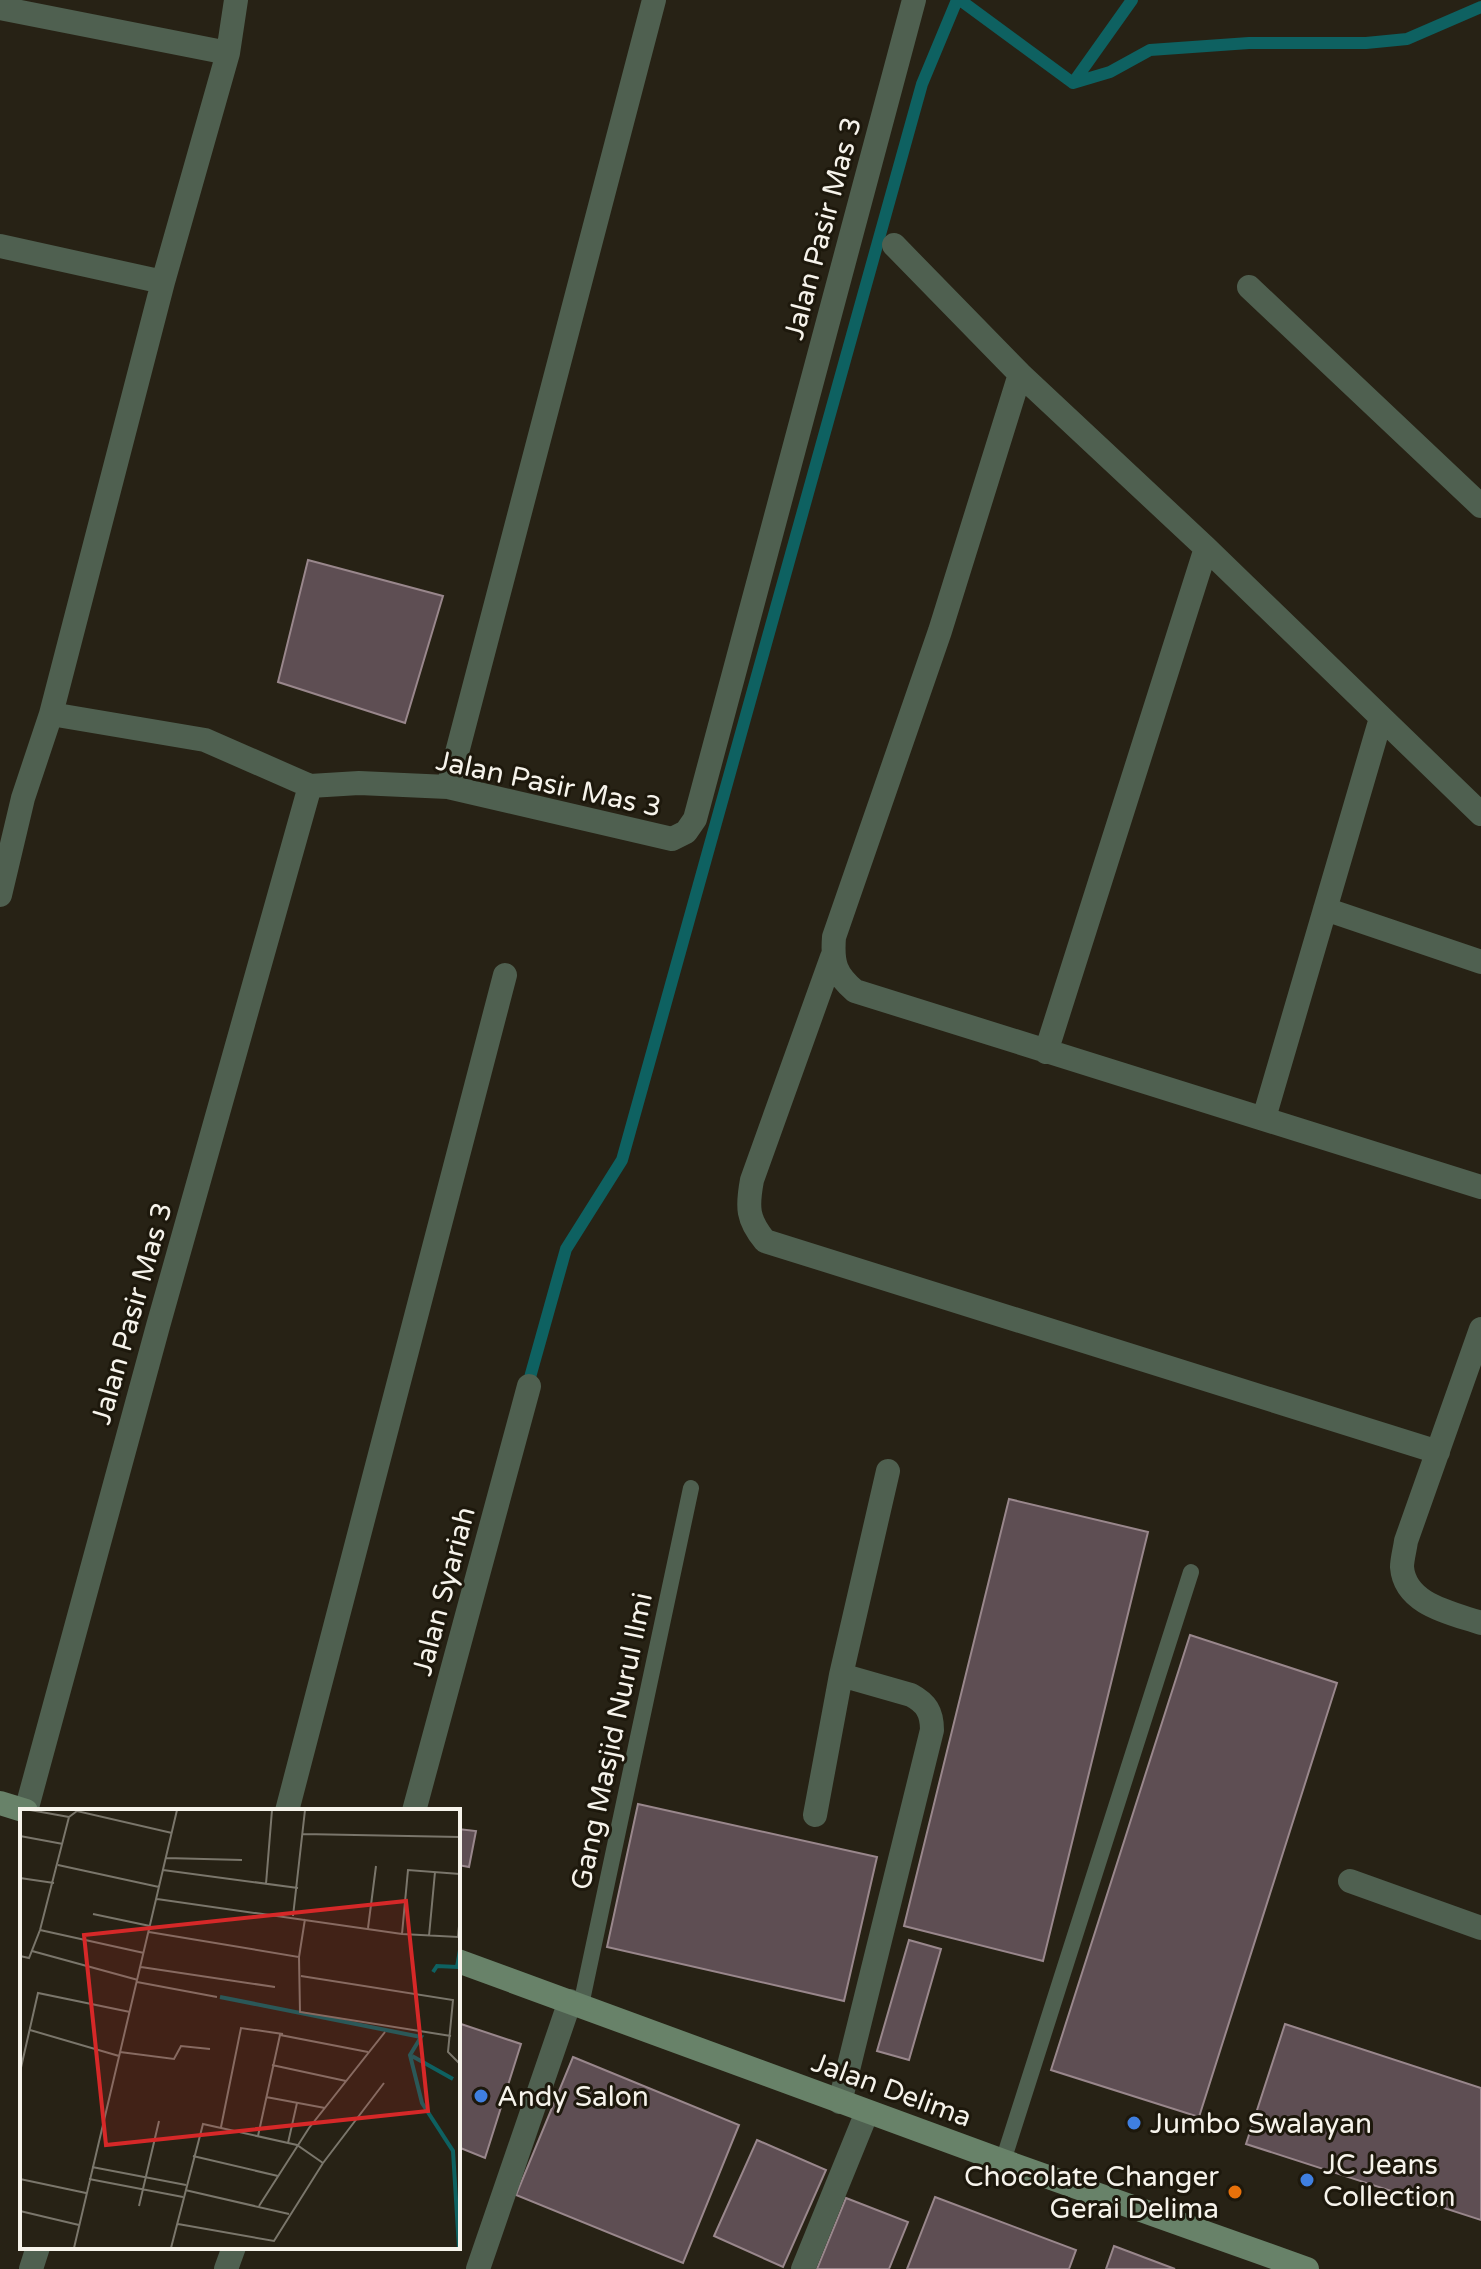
<svg xmlns="http://www.w3.org/2000/svg" width="1481" height="2269" font-family="'Varela Round',sans-serif">
<style>
.lines{fill:none;stroke-linecap:round;stroke-linejoin:round}
.stream{stroke:#0e6161;stroke-width:12}
.building{fill:#5e4e53;stroke:#99878c;stroke-width:2}
.lane{stroke:#4f6050;stroke-width:16}
.street{stroke:#4f6050;stroke-width:24}
.secondary{stroke:#688269;stroke-width:24}
.shop-dot{fill:#3f7fe0;stroke:#1d180c;stroke-width:3}
.food-dot{fill:#e8710a;stroke:#1d180c;stroke-width:3}
.labels{text-anchor:middle;stroke-width:6;stroke-linejoin:round;paint-order:stroke}
.street-label{font-size:28px;fill:#f6f3eb;stroke:#1d180c}
.poi-label{font-size:28px;fill:#f6f3eb;stroke:#1d180c;text-anchor:start}
.inset-river{fill:none;stroke:#0e6161;stroke-width:4}
.inset-road{fill:none;stroke:#7a766b;stroke-width:2}
.view{fill:#d62828;fill-opacity:0.15;stroke:#d62828;stroke-width:4}
.inset-edge{fill:none;stroke:#f6f3eb;stroke-width:4}
</style>
<rect width="100%" height="100%" fill="#272215"/>
<g class="lines">
<path class="stream" d="M960 0 1073 83 1110 72 1150 50 1249 43H1366L1407 39 1481 7
M1073 83 1132 0
M527 1388 566 1249 622 1160 922 84 957 0"/>
</g>
<path class="building" d="M308 560 443 596 405 723 278 682Z
M1009 1499 1148 1532 1043 1961 904 1926Z
M1190 1635 1337 1683 1199 2117 1051 2070Z
M638 1804 877 1857 844 2001 607 1947Z
M458 1829 476 1831 469 1867 458 1865Z
M909 1940 941 1949 909 2060 877 2051Z
M458 2023 521 2044 485 2158 458 2147Z
M1285 2024 1481 2088V2220L1246 2144Z
M573 2057 739 2125 683 2263 516 2195Z
M757 2140 826 2170 783 2267 714 2236Z
M935 2197 1076 2250 1069 2269H907Z
M846 2198 908 2222 889 2269H817Z
M1114 2246 1175 2269H1106Z"/>
<g class="lines">
<path class="lane" d="M581 2005 691 1488
M1003 2161 1191 1572"/>
<path class="street" d="M0 8 228 53
M894 245 1020 374 1206 548 1481 814
M0 246 163 282
M1249 287 1481 506
M1020 374 940 631 834 937C832 963 835 974 855 991L1481 1187
M51 714 205 740 310 786
M448 787 654 0
M0 895 23 798 51 714 163 282 228 53 236 0
M1325 909 1481 962
M832 957 752 1180C747 1207 747 1219 765 1241L1438 1452
M1046 1052 1206 548
M1264 1118 1381 718
M1481 1329 1406 1541C1405 1549 1402 1559 1402 1567 1405 1605 1452 1613 1481 1623
M26 1811 158 1326 310 786 359 783 448 787 672 839 686 832 695 819 914 0
M287 1811 505 975
M414 1811 529 1386
M815 1815 841 1675
M1350 1881 1481 1928
M840 2102 932 1730C932 1712 926 1703 911 1695L841 1675 888 1471
M31 2269 38 2247
M226 2269 234 2247
M478 2269 570 2001
M803 2269 867 2112"/>
<path class="secondary" d="M0 1803 26 1811
M458 1961 1003 2161 1307 2269"/>
</g>
<g class="shop-dot">
<circle cx="481" cy="2096" r="8"/>
<circle cx="1134" cy="2123" r="8"/>
<circle cx="1307" cy="2180" r="8"/>
</g>
<circle class="food-dot" cx="1235" cy="2192" r="8"/>
<g class="labels">
<g class="street-label">
<text transform="translate(822 228) rotate(-75)" y="10">Jalan Pasir Mas 3</text>
<text transform="translate(549 783) rotate(12)" y="10">Jalan Pasir Mas 3</text>
<text transform="translate(131 1313) rotate(-74)" y="10">Jalan Pasir Mas 3</text>
<text transform="translate(443 1591) rotate(-75)" y="10">Jalan Syariah</text>
<text transform="translate(611 1741) rotate(-78)" y="10">Gang Masjid Nurul Ilmi</text>
<text transform="translate(892 2089) rotate(20)" y="10">Jalan Delima</text>
</g>
<g class="poi-label">
<text x="497" y="2106">Andy Salon</text>
<text x="1150" y="2133">Jumbo Swalayan</text>
<text x="1323" y="2174">JC Jeans<tspan x="1323" dy="32">Collection</tspan></text>
<text x="1219" y="2186" text-anchor="end">Chocolate Changer<tspan x="1219" dy="32">Gerai Delima</tspan></text>
</g>
</g>
<g transform="translate(20 1809)">
<rect width="440" height="440" fill="#272215"/>
<path class="inset-river" d="M413 163 417 157 437 158 440 141M200 188 401 228 390 246 402 294 433 342 439 439M392 247 433 270"/>
<path class="inset-road" d="M10 1 49 8M49 8 57 2 152 24M283 25 440 28M0 27 43 35M146 49 222 51M38 56 139 78M143 61 278 79M0 69 34 74M246 75 252 1M137 90 382 125 438 128 440 106M73 105 130 117M273 107 285 1M348 119 356 57M20 121 124 144M129 123 279 148 280 203 431 227M382 125 388 61 440 65M409 127 415 63M12 142 118 171M0 147 9 149 20 121 49 8M279 148 285 110M121 158 255 178M281 167 433 191 428 243 440 255M117 173 197 188M10 221 99 247M100 243 154 250 161 237 190 240M252 256 326 272M0 263 18 184 110 203M246 288 305 299M201 318 221 219 263 225M238 327 260 226 348 243M268 334 277 294M173 347 258 367M72 358 166 376M0 370 66 384M69 370 163 388M165 381 269 405M119 397 139 312M239 397 289 319 365 223M0 402 59 416M158 415 254 432 303 354 364 274M54 439 157 1M151 439 183 315 277 336 303 354"/>
<path class="view" d="M386 92 408 302 86 336 64 126Z"/>
<rect width="440" height="440" class="inset-edge"/>
</g>
</svg>
